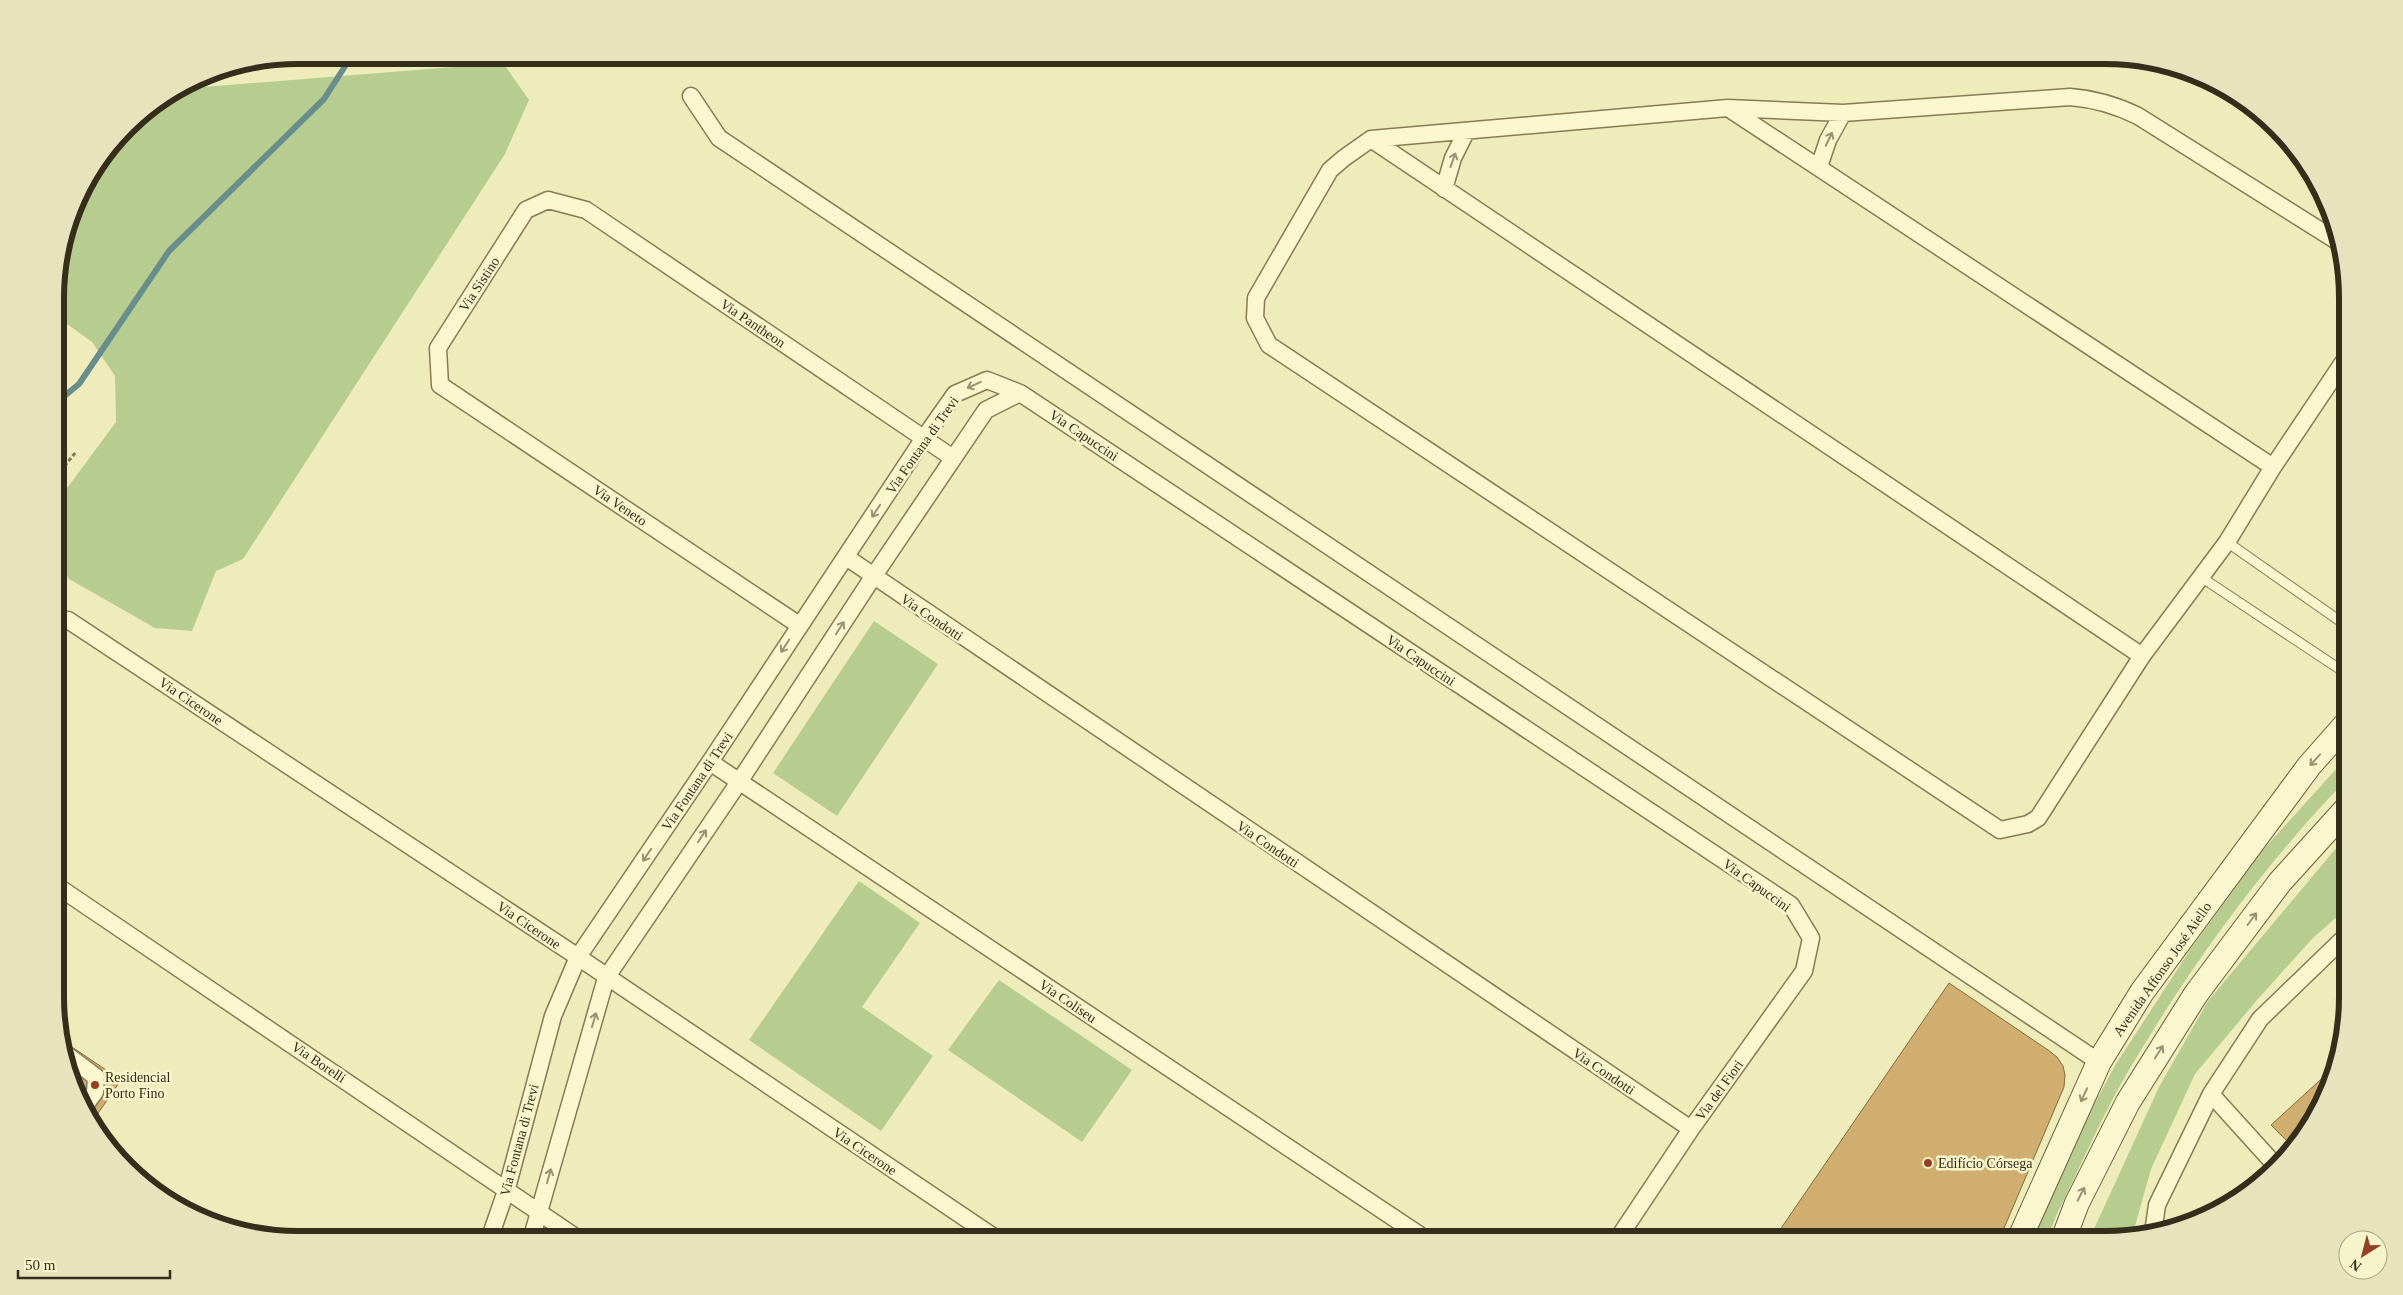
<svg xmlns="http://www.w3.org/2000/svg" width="2403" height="1295" font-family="'Times New Roman',serif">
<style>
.green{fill:#b7cd90}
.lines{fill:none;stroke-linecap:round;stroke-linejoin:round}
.stream{stroke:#678d8d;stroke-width:6}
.building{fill:#cfae70;stroke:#866a3a}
.lane-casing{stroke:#867b55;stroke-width:11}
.street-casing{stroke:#867b55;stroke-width:19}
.secondary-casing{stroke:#685c38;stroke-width:26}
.path{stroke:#867b55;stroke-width:3;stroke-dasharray:4 2.5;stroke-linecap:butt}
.lane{stroke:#faf7cf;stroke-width:9}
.street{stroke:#faf7cf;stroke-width:16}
.secondary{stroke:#faf7cf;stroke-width:24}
.oneway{stroke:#989274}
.poi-dot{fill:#973e23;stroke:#f6f4cb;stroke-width:2}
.labels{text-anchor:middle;stroke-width:5;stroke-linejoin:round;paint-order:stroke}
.street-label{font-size:14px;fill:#352e1a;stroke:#f6f4cb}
.poi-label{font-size:14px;fill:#352e1a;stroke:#f6f4cb;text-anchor:start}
.rim{fill:none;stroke:#352e1a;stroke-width:6}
</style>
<rect width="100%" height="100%" fill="#efecbb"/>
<path class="green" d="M503 63 529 100 505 154 243 559 216 571 192 631 155 628 69 579 56 561V503L116 422 115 376 92 342 56 316V281L80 190 137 115 179 89Z
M874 621 938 664 837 816 773 773Z
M2347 757V779C2263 866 2190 966 2129 1070 2101 1117 2080 1168 2056 1216L2047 1240H2033L2073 1143 2116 1064 2190 950 2262 851Z
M2348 834V907L2312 939 2257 1000 2195 1074 2151 1169 2132 1237 2089 1240 2159 1087 2208 1001Z
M859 881 920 923 862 1007 933 1056 881 1131 749 1040Z
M999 980 1132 1070 1082 1142 948 1050Z"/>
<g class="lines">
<path class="stream" d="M56 403 79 384 169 251 324 99 351 57"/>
</g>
<path class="building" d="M1949 983 2048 1050 2057 1057 2063 1066 2065 1075 2064 1087 1999 1240H1773Z
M60 1039 121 1080 92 1122 73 1090Z
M2329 1072 2330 1074 2323 1105 2294 1148 2271 1125Z"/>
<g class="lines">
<defs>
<path id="lane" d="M2227 542 2347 626
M2201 577 2347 674"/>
<path id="street" d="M691 96 719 138 2099 1062
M1728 108 2273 467
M1371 139 2142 656
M1819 167 1828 140 1843 113
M1444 189 1453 158 1466 132
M2340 243 2138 116C2116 105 2095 99 2070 97L1843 113 1728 108 1371 139 1344 158 1330 170 1256 298 1255 318 1269 345 2000 830 2028 824 2038 818 2142 656 2227 542 2273 467 2346 358
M846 557 1691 1129
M56 618 68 620 578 957 998 1240
M799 625 440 385 438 348 526 210 548 200 586 210 953 458
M710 762 1427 1240
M57 886 580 1240
M63 1052 96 1077 95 1092 83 1108
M2211 1094 2277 1167
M2153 1233 2157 1205 2211 1094 2260 1019 2348 934
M489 1240 507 1188 553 1016 578 957 710 762 924 438 955 394 987 380 1020 393 1791 905 1811 938 1804 971 1691 1129 1617 1240
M531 1240 606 978 739 782 873 577 986 410 1020 393"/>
<path id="secondary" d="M2019 1240 2099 1062 2142 992 2309 766 2347 723
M2063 1240 2077 1203 2128 1102 2196 994 2280 882 2347 808"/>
</defs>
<use href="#lane" class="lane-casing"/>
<use href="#street" class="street-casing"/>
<use href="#secondary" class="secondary-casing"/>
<path class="path" d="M56 476 76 452"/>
<use href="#lane" class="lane"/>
<use href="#street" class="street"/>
<use href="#secondary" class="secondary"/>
</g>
<defs><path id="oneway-shaft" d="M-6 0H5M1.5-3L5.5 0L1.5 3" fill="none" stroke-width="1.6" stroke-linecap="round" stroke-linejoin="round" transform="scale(1.25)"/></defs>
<g class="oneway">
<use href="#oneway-shaft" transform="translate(1829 139) rotate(-65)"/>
<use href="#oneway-shaft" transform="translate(1453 160) rotate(-70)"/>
<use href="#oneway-shaft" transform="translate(974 385) rotate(156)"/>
<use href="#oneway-shaft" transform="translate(876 511) rotate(123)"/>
<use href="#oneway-shaft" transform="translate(840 628) rotate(-57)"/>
<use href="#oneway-shaft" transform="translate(785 646) rotate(123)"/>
<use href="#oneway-shaft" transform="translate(2315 760) rotate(132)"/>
<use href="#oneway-shaft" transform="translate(702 836) rotate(-56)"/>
<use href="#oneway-shaft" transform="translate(647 855) rotate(124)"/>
<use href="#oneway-shaft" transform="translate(2252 919) rotate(-53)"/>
<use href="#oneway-shaft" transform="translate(594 1020) rotate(-74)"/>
<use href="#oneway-shaft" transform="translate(2159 1052) rotate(-57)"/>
<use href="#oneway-shaft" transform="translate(2084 1095) rotate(115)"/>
<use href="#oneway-shaft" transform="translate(549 1176) rotate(-74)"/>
<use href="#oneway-shaft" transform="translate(2081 1194) rotate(-63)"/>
</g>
<g class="poi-dot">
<circle cx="95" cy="1085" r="5"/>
<circle cx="1928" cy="1163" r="5"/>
</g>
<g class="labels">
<g class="street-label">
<text transform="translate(479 284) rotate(-57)" y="5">Via Sistino</text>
<text transform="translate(753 323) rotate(34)" y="5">Via Pantheon</text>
<text transform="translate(1084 435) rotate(34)" y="5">Via Capuccini</text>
<text transform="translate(922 445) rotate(-55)" y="5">Via Fontana di Trevi</text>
<text transform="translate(620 505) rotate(34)" y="5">Via Veneto</text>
<text transform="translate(932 617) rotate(34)" y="5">Via Condotti</text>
<text transform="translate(1421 660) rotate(34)" y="5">Via Capuccini</text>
<text transform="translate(191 701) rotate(34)" y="5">Via Cicerone</text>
<text transform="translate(697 781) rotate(-56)" y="5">Via Fontana di Trevi</text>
<text transform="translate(1268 844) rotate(34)" y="5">Via Condotti</text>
<text transform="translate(1757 885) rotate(36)" y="5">Via Capuccini</text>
<text transform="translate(529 925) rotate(34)" y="5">Via Cicerone</text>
<text transform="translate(2162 969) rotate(-55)" y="5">Avenida Affonso José Aiello</text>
<text transform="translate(1068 1001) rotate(34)" y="5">Via Coliseu</text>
<text transform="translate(319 1062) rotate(34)" y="5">Via Borelli</text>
<text transform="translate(1604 1071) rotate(34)" y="5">Via Condotti</text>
<text transform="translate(1719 1090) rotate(-54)" y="5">Via del Fiori</text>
<text transform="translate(519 1140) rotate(-75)" y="5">Via Fontana di Trevi</text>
<text transform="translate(865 1151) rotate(34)" y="5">Via Cicerone</text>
</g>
<g class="poi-label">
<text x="105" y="1082">Residencial<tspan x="105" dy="16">Porto Fino</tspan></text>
<text x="1938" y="1168">Edifício Córsega</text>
</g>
</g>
<path d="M0 0H2403V1295H0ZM298 64H2105A234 234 0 0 1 2339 298V997A234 234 0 0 1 2105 1231H298A234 234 0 0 1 64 997V298A234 234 0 0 1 298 64Z" fill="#e7e4bd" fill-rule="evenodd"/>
<path class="rim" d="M298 64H2105A234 234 0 0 1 2339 298V997A234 234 0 0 1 2105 1231H298A234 234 0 0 1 64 997V298A234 234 0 0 1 298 64Z"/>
<g transform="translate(2363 1255) rotate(216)"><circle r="24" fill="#f6f4cb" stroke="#a9a584"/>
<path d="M0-4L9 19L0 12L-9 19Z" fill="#973e23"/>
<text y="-8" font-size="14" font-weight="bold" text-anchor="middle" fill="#352e1a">N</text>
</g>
<path d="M18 1270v8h152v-8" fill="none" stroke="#352e1a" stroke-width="2.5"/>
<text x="25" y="1270" font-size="15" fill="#352e1a" stroke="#f6f4cb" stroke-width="4" paint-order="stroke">50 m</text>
</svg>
